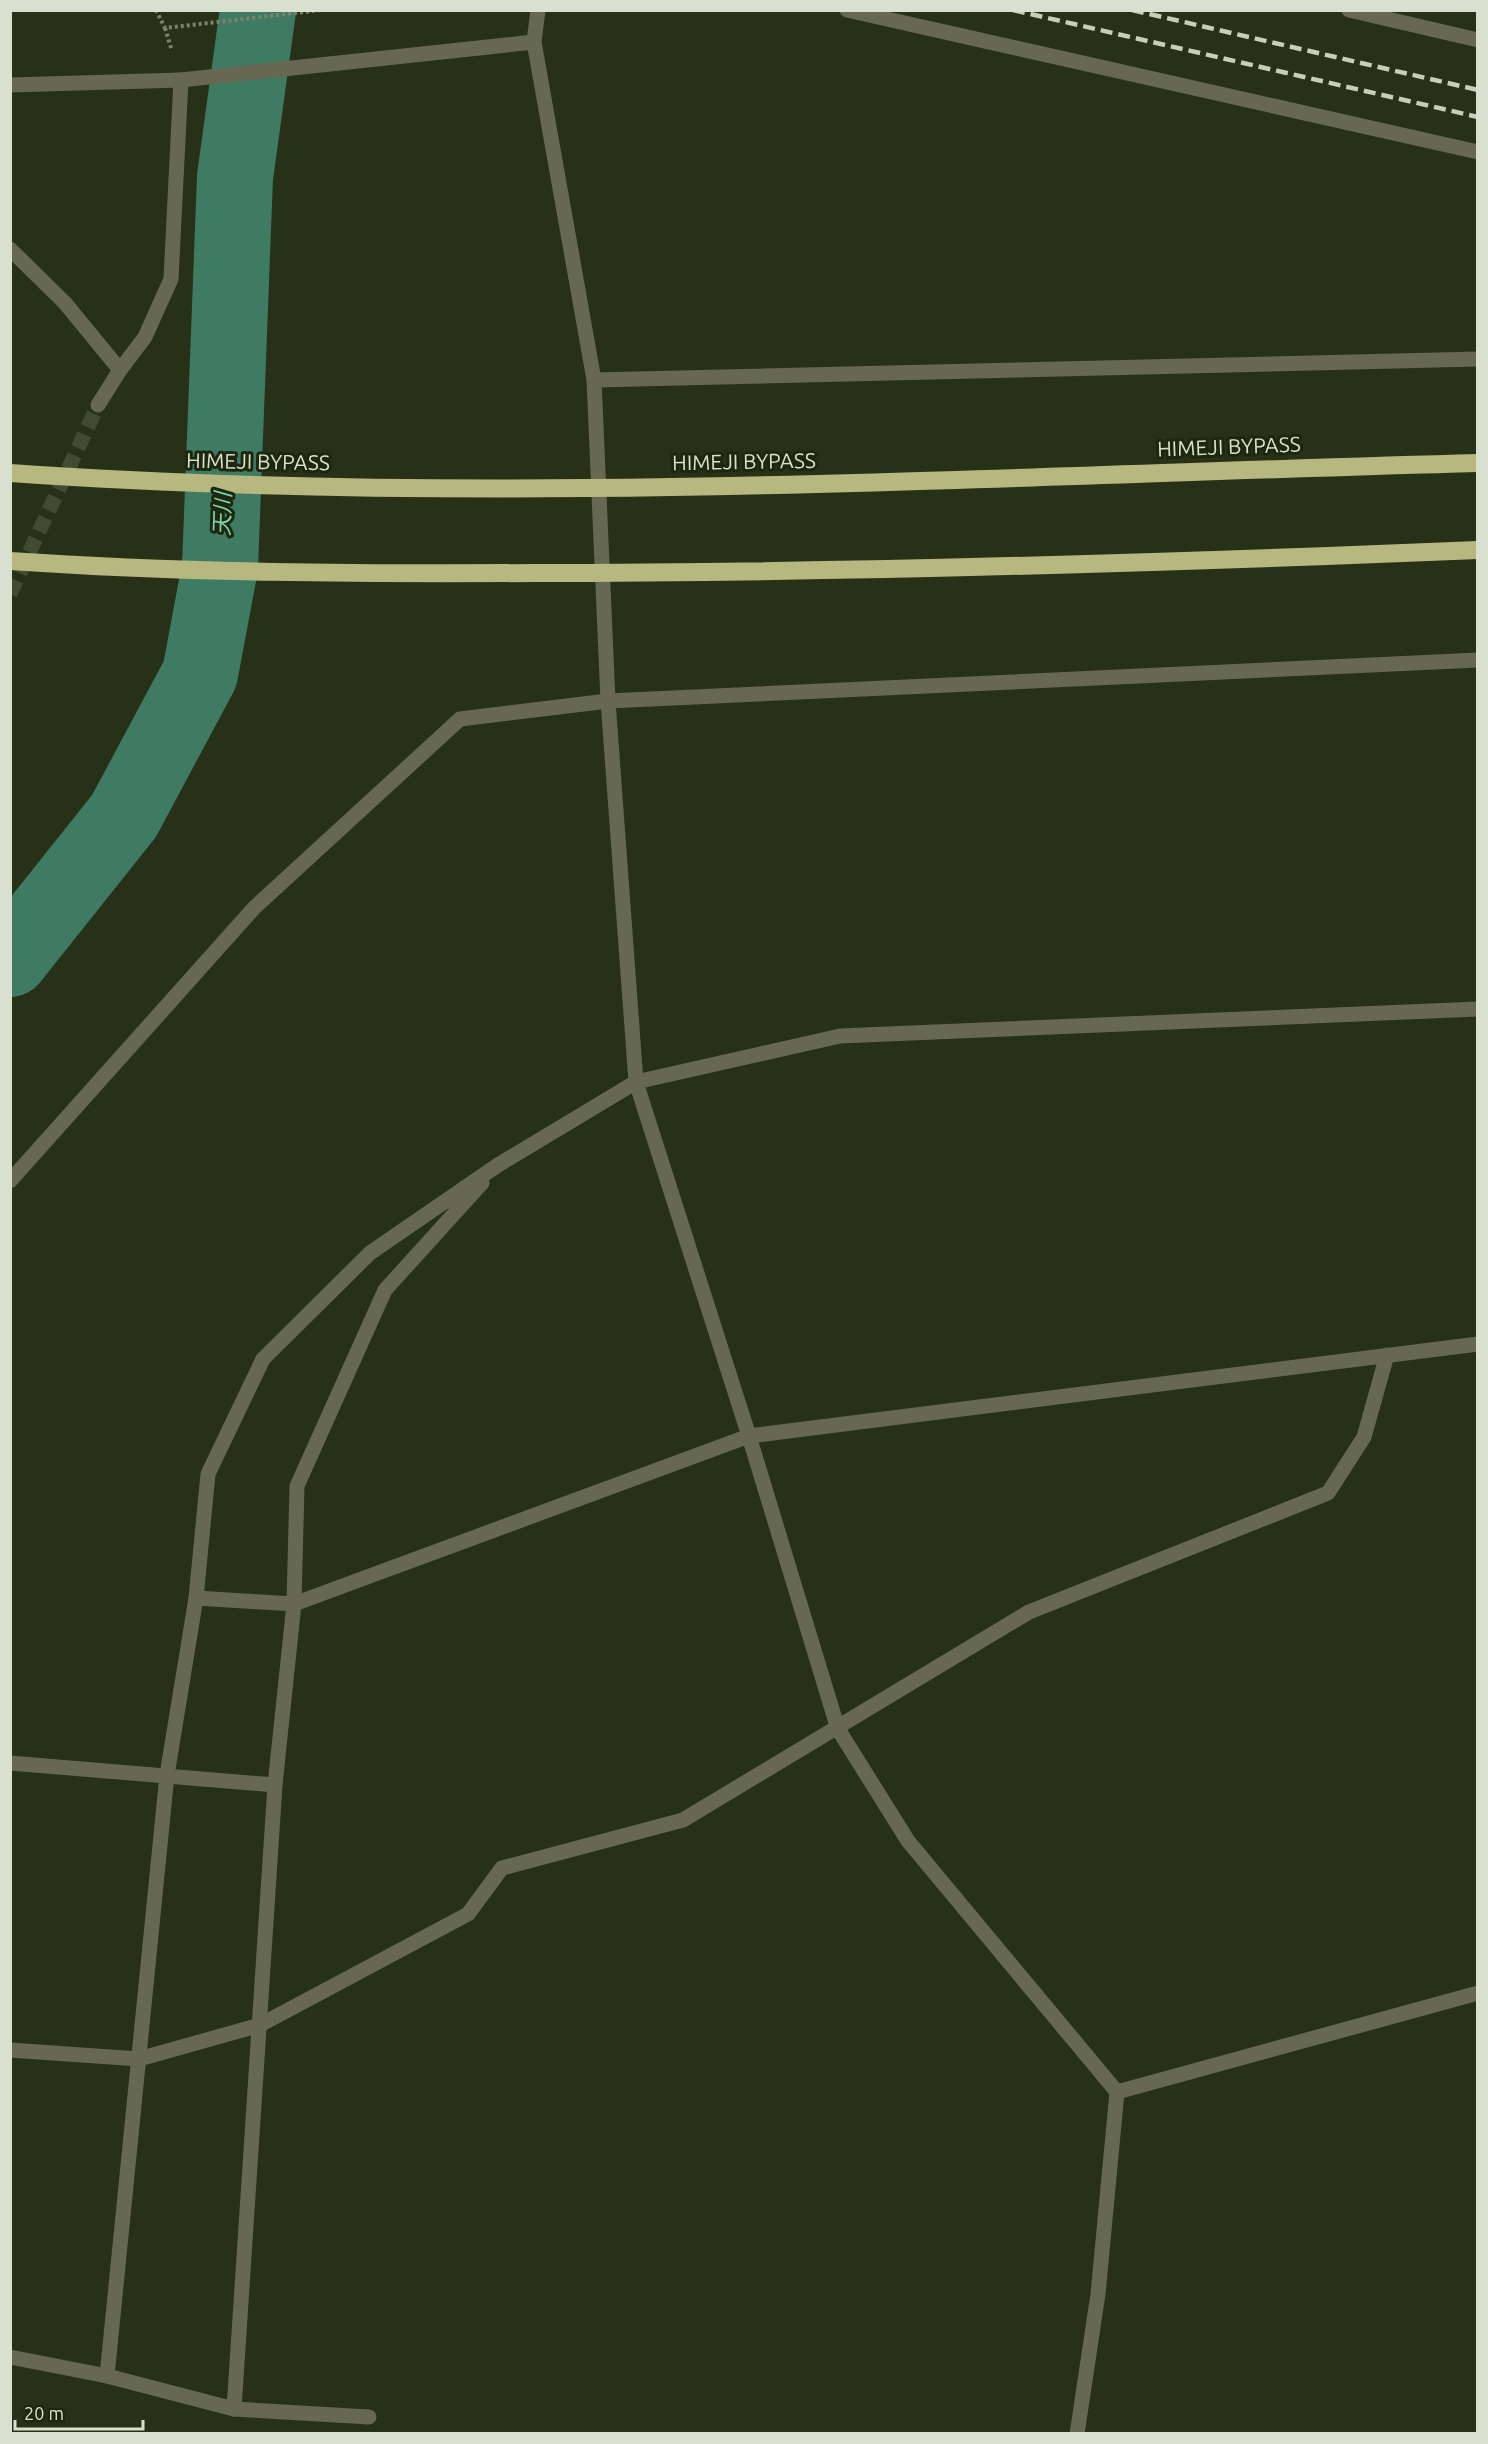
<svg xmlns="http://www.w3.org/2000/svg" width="1488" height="2444" font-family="Ubuntu,'Noto Sans JP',sans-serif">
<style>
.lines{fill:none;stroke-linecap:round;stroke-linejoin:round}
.river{stroke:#3f7b62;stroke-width:76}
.minor-tunnel{stroke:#414b33;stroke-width:15;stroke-dasharray:15 8;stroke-linecap:butt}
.path{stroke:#7a836e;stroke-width:4;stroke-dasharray:3 3;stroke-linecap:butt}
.minor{stroke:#676851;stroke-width:15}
.tertiary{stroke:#676851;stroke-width:15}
.motorway{stroke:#b6b880;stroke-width:18}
.rail{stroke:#c6cebc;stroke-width:4.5;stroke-dasharray:12 6;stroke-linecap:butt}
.labels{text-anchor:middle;stroke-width:6;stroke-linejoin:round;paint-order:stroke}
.street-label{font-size:21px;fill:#d9e0d0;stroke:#1d270e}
.water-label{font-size:22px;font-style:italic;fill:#7bd6af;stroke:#1d270e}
</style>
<rect width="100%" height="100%" fill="#263117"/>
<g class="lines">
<path class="river" d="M10 959 124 816 200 674 220 567 235 177 258 10"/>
<path class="minor-tunnel" d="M10 594 98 405"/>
<path class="path" d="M156 10 165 28 321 10
M165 28 172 51"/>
<path class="minor" d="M538 10 534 42 594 380 608 701
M847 10 1478 152
M1349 10 1478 40
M10 85 181 80 171 279 145 337 120 370 98 405
M10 249 65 303 120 370
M594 380 1478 359
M10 1181 254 908 460 719 608 701 1478 660
M838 1729 908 1841 1117 2092 1098 2294 1077 2434
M1117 2092 1478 1993
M107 2376 167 1775 196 1598 208 1474 263 1359 370 1253 498 1165
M234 2409 275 1785 294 1604 297 1486 385 1290 482 1183"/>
<path class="tertiary" d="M181 80 534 42
M608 701 636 1082 749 1436 838 1729
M498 1165 636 1082 840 1036 1478 1009
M196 1598 294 1604 749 1436 1478 1344
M10 1763 275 1785
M10 2050 139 2059 260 2025 468 1914 502 1868 683 1820 1029 1612 1328 1493 1364 1437 1387 1355
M10 2357 107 2376 234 2409 369 2417"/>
<path class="motorway" d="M10 473C497 507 991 476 1478 463
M10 561C184 573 359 574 534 573 849 573 1163 563 1478 550"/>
<path class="rail" d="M1013 10 1478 117
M1132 10 1478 90"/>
</g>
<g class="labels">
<g class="street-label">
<text transform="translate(1229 447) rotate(-2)" y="7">HIMEJI BYPASS</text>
<text transform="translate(258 462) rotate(1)" y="7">HIMEJI BYPASS</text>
<text transform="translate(744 462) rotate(-1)" y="7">HIMEJI BYPASS</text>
</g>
<g class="water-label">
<text transform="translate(222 514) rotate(-88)" y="8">天川</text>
</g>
</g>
<rect width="1488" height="2444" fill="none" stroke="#d9e0d0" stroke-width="24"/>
<path d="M15 2420v9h128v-9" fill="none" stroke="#d9e0d0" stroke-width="3"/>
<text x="24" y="2420" font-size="18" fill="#d9e0d0" stroke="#1d270e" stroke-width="4.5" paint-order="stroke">20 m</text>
</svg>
